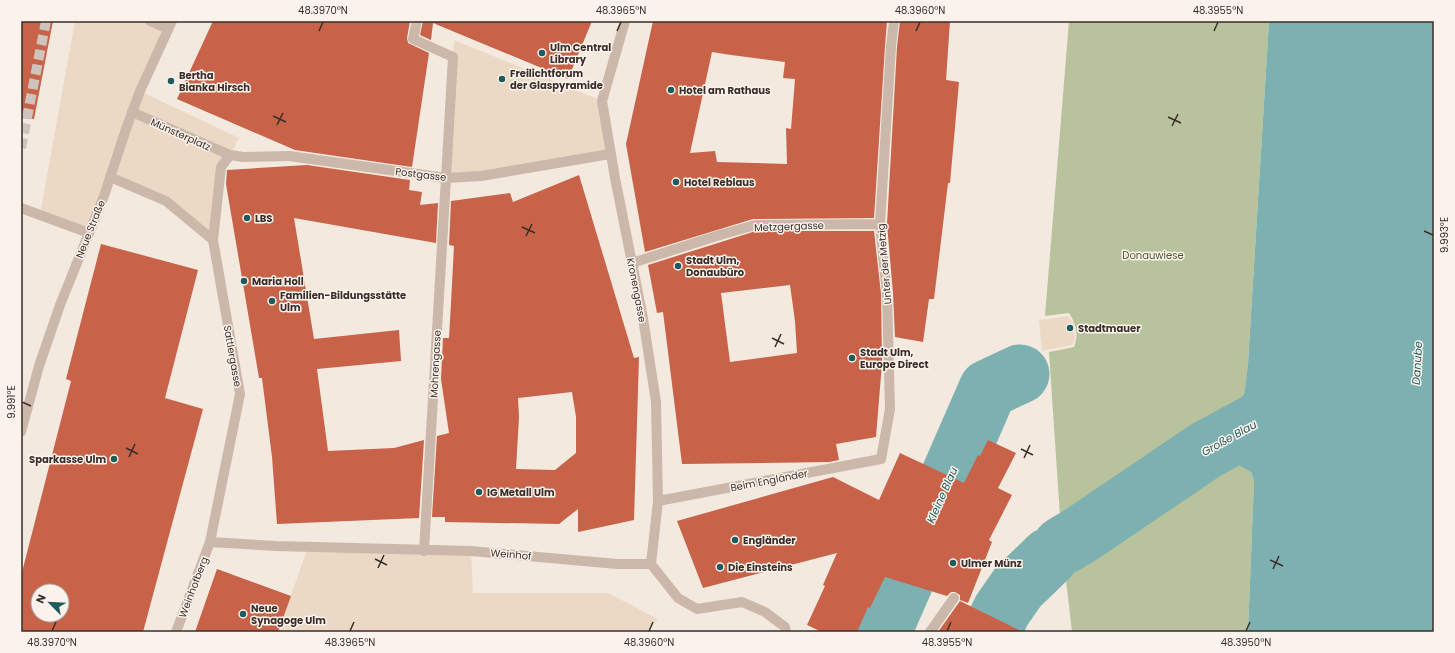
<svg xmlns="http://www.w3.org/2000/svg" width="1455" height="653" font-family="Poppins,sans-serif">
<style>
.green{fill:#b8c39e}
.plaza{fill:#ecd9c5}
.water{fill:#7db1b1}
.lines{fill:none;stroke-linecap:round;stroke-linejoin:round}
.river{stroke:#7db1b1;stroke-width:59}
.building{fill:#c86248;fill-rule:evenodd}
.pedestrian-tunnel{stroke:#cec4bb;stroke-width:10;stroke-dasharray:10 5;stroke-linecap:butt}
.pedestrian{stroke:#ccb8aa;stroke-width:10}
.minor{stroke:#ccb8aa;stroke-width:10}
.tertiary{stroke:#ccb8aa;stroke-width:10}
.ticks{fill:none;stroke:#392e2a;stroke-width:1.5}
.poi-dot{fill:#1e5b5c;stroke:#fbf3eb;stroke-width:1.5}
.labels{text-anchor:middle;stroke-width:3;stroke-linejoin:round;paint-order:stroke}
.poi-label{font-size:10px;font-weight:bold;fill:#392e2a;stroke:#fbf3eb;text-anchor:start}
.street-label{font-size:10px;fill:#392e2a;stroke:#fbf3eb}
.park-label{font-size:10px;fill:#4a582d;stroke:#fbf3eb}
.water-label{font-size:11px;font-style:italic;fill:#1e5b5c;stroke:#fbf3eb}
.neatline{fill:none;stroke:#392e2a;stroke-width:1.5}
.ticks-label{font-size:10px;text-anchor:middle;fill:#392e2a}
</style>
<rect width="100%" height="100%" fill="#f3e9df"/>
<path class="green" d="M1069 21H1269L1248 364 1244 395 1251 472 1254 481 1248 632H1072L1062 546 1049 352 1074 347C1079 334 1076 324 1069 313L1045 316Z"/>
<path class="plaza" d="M75 21H150L168 29 140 91 239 138 230 155 221 167 213 240 166 201 110 177 89 233 40 215Z
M454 40 602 101 610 154 446 178Z
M1068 316 1074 324 1075 340 1072 345 1042 351 1039 320Z
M308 547 471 551 473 593H608L658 619 646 632H278Z"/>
<path class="water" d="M1269 21H1434V632H1248L1254 481 1251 472 1235 463 1226 410 1244 395 1248 364Z"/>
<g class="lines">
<path class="river" d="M1062 546 1082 534 1206 450 1302 398
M882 632 988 389 1020 374
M991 632 1002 610 1018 587 1049 557"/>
</g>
<path class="building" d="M21 21H53L34 119 21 118Z
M213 21H410L407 38 408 43 429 53 412 167 295 150 177 99Z
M423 21H592L568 79 433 23 431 40 420 35Z
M653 21H887L885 46 874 218 753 219 645 252 626 144ZM712 52 731 55 785 62 783 78 795 79 791 129 786 128 787 164 717 162 715 151 690 153Z
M900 21H950L946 80 959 82 950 183H948L934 299H929L923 342 895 337 893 293 887 224 897 47Z
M307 165 410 180 409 190 422 192 420 205 438 203 436 243 294 218 314 339 399 330 401 361 317 369 328 451 394 448 424 440 419 518 277 524 272 457 262 378H259L226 184 227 170Z
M579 175 634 358 639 357 634 520 578 532V509L559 524 445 522V517H432L437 436 449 433 441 379 443 338H449L451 303 454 246 449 245 451 201 510 193 513 202ZM572 392 576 417V453L555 470 516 469 519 417 518 398Z
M756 231H874L881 294 882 363 876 437 836 444 839 460 829 462 682 464 663 312 657 313 648 265ZM790 285 795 321 797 353 730 362 721 293Z
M101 244 198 270 165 398 203 409 143 632H21V576L71 381 66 379ZM38 591H62V615H38Z
M988 440 1016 453 998 488 1012 495 989 540 992 542 968 603 960 600V595L955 592H951L947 596 885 577 870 608 868 607 857 632H822L807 625 825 586 823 585 837 553 703 588 677 521 833 477 879 500 900 453 964 483 978 455 980 456Z
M217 569 291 596 278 632H195Z
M960 601 1023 632H938Z"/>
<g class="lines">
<path class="pedestrian-tunnel" d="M21 148 46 21"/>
<path class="pedestrian" d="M150 21 168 29
M417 21 413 39 453 57 446 178 481 176 610 154
M132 112 230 155 243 157 289 156
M21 208 89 233
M213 240 221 167 230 155"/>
<path class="minor" d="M625 21 602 101 615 178 643 318 656 402 658 501 651 564
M289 156 446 178 424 551
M110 177 166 201 213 240 240 394 210 542 176 632
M632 263 720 235 755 225 880 224
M658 501 881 459 890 409 887 294 880 224 891 46 894 21
M210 542 275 546 471 551 617 564H651
M651 564 678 598 697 609 742 602 765 612 785 627 786 632
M930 632 954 598"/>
<path class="tertiary" d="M21 432 39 366 60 305 104 196 125 132 140 91 172 21"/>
</g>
<path class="ticks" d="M319 31 323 22M617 31 621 22M916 31 920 22M1214 31 1218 22M273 116 286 122M1168 117 1181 123M277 125 283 113M1172 126 1178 114M522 227 535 233M1424 231 1433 235M526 236 532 224M772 338 784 344M775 347 781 334M22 402 31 406M126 448 138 454M1021 449 1033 455M129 457 135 444M1024 458 1030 445M375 559 387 565M1270 560 1283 566M378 568 384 555M1273 569 1279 556M52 631 56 622M350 631 354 622M649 631 653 622M947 631 951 622M1246 631 1250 622"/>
<g class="poi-dot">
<circle cx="542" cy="53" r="4"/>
<circle cx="502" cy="79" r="4"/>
<circle cx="171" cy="81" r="4"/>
<circle cx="671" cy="90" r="4"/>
<circle cx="676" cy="182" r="4"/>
<circle cx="247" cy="218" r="4"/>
<circle cx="678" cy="266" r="4"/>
<circle cx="244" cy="281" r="4"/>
<circle cx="272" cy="301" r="4"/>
<circle cx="1070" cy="328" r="4"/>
<circle cx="852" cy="358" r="4"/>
<circle cx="114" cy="459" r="4"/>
<circle cx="479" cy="492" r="4"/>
<circle cx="735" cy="540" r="4"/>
<circle cx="953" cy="563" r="4"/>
<circle cx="720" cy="567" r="4"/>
<circle cx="243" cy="614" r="4"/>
</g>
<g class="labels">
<g class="poi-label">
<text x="550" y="51">Ulm Central<tspan x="550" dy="12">Library</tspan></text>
<text x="510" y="77">Freilichtforum<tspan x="510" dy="12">der Glaspyramide</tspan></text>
<text x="179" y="79">Bertha<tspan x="179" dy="12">Bianka Hirsch</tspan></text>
<text x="679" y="94">Hotel am Rathaus</text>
<text x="684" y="186">Hotel Reblaus</text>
<text x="255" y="222">LBS</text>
<text x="686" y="264">Stadt Ulm,<tspan x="686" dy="12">Donaubüro</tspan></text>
<text x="252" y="285">Maria Holl</text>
<text x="280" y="299">Familien-Bildungsstätte<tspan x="280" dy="12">Ulm</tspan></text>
<text x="1078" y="332">Stadtmauer</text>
<text x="860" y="356">Stadt Ulm,<tspan x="860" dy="12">Europe Direct</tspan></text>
<text x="106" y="463" text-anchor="end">Sparkasse Ulm</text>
<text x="487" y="496">IG Metall Ulm</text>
<text x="743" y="544">Engländer</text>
<text x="961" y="567">Ulmer Münz</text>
<text x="728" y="571">Die Einsteins</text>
<text x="251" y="612">Neue<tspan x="251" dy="12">Synagoge Ulm</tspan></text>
</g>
<g class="street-label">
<text transform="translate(181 134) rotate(24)" y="4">Münsterplatz</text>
<text transform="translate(421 174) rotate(7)" y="4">Postgasse</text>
<text transform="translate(789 226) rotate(-2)" y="4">Metzgergasse</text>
<text transform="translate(90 229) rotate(-68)" y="4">Neue Straße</text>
<text transform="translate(884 264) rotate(-95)" y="4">Unter der Metzig</text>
<text transform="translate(637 290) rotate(79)" y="4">Kronengasse</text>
<text transform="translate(233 356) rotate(80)" y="4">Sattlergasse</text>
<text transform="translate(435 364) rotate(-87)" y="4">Mohrengasse</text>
<text transform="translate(769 480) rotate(-11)" y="4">Beim Engländer</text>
<text transform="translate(511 554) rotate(5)" y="4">Weinhof</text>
<text transform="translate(193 587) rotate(-69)" y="4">Weinhofberg</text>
</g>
<g class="park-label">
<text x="1153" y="259">Donauwiese</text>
</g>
<g class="water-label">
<text transform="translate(1417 363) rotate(-87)" y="4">Danube</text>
<text transform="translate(1229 438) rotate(-29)" y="4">Große Blau</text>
<text transform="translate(942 495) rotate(-66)" y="4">Kleine Blau</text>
</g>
</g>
<rect width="1455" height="653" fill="none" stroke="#fbf3eb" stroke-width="44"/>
<g transform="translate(50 603) rotate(294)"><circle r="19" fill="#fbf3eb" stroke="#ada49e"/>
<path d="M0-3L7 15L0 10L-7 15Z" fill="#1e5b5c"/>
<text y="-6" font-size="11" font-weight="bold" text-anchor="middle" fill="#392e2a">N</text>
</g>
<rect x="22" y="22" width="1411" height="609" class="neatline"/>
<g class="ticks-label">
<text x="323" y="14">48.3970°N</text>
<text x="621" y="14">48.3965°N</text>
<text x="920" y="14">48.3960°N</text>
<text x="1218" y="14">48.3955°N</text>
<text transform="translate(1444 235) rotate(-90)" y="4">9.993°E</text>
<text transform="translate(11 402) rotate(-90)" y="4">9.991°E</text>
<text x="52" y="646">48.3970°N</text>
<text x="350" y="646">48.3965°N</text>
<text x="649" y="646">48.3960°N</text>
<text x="947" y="646">48.3955°N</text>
<text x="1246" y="646">48.3950°N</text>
</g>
</svg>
